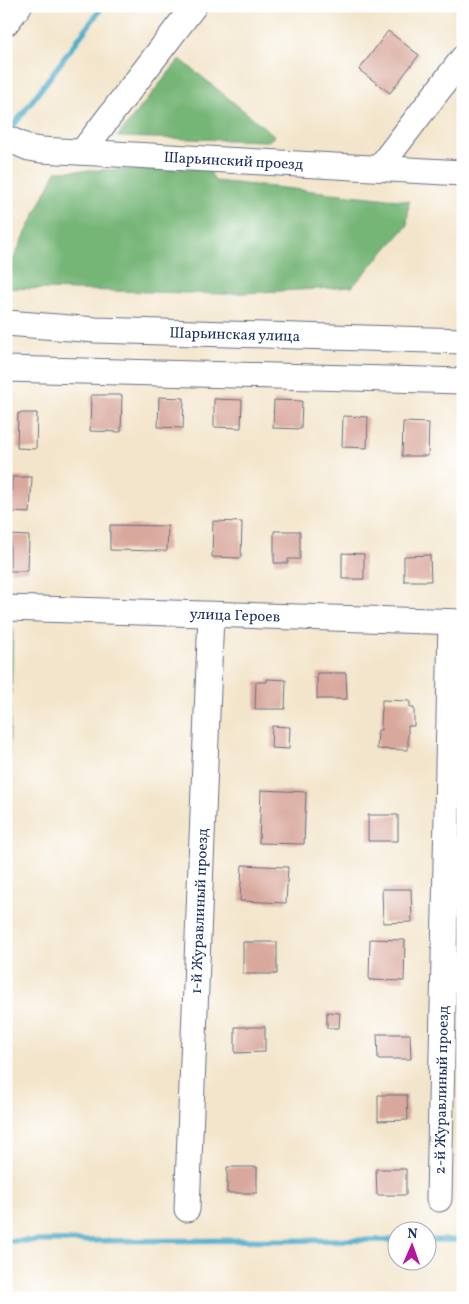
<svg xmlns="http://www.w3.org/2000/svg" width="469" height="1304" font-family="Vollkorn,serif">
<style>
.forest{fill:#75b576;stroke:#48726a}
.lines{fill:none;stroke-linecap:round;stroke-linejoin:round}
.stream{stroke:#48aac7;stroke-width:5.5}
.building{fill:#d9a89c}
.minor-casing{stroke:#676f84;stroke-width:27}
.minor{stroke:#fff;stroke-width:25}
.labels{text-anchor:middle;stroke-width:4;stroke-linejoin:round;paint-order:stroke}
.street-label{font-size:15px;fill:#1b2f5e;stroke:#fff}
</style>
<rect width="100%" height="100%" fill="#fff"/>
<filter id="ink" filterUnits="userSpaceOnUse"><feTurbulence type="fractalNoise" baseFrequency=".02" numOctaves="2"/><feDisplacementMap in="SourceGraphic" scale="10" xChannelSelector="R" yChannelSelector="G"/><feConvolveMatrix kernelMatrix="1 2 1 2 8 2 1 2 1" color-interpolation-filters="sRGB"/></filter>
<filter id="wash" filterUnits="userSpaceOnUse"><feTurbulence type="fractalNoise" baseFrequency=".0096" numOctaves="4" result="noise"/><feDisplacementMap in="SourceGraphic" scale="20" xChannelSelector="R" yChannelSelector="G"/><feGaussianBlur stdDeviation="1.12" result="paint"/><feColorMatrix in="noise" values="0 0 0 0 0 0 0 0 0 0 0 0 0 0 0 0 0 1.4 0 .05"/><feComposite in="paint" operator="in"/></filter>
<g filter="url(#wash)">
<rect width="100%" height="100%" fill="#f3e5cb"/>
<path class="forest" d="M180 59 275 136 268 141 117 137Z
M208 168 215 181 409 201 407 226 352 287 225 294 6 288V274L56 171Z
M6 627H13L6 859Z"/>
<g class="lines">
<path class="stream" d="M14 125 103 6
M426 1240H463
M6 1241 396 1240"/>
</g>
<g id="blocks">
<path class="building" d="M388 31 419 55 390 93 359 70Z
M91 395H122L121 432 90 431Z
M159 397 184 398 183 428 158 427Z
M214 399 242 400 241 428 214 427Z
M274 400 302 401 301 429 273 428Z
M18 413H37L36 449 17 448Z
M343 416 368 417 367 448 342 447Z
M403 422 429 423 428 456H402Z
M12 477H32L30 513 11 512Z
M213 521 242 522 241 558 212 557Z
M110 525 168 526 167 551 110 550Z
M274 531H300V559H288V563H274Z
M10 535 29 536 28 571H10Z
M342 553 364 554V579H342Z
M430 555 431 581H404V556Z
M459 559H463V585H459Z
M317 673H346L347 699H317Z
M267 679 286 680 285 709H255L256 682H267Z
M382 700 410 701V708H414V726H408V750L377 749 378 730H381Z
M272 726 290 727 289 749 271 748Z
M261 790 306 792 304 844 259 843Z
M368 815H398V841H368Z
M242 865 288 867 286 903 240 901Z
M382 889H411L412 922 383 923Z
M370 939 405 940 404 981 369 980Z
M243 942H277V974H243Z
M327 1012 340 1013 339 1028H327Z
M235 1027H265V1052L235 1053Z
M377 1034H410L411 1059H378Z
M378 1095H407L408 1120 378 1121Z
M227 1167H257V1193H227Z
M376 1169H406V1195H377Z"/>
</g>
</g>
<g filter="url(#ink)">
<use href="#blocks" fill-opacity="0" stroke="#676f84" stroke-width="1"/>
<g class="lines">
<defs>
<g id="minor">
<path d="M6 23 19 6"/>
<path id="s1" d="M6 138 29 148 41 150 463 173"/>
<path d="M82 152 194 6"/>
<path d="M379 168 463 58"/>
<path id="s2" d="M6 323 96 330 463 341"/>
<path d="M6 369 463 381"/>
<path id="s3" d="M6 608 463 622"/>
<path id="s4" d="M439 1199 451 622"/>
<path id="s5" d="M187 1209 211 615"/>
</g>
</defs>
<use href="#minor" class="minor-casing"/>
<use href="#minor" class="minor"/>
</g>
</g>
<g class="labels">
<g class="street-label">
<text dy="5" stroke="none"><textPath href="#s1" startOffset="230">Шарьинский проезд</textPath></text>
<text dy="5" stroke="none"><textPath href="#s2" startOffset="229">Шарьинская улица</textPath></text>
<text dy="5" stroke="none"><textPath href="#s3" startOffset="229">улица Героев</textPath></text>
<text dy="5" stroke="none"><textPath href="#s5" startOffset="298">1-й Журавлиный проезд</textPath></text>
<text dy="5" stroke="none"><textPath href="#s4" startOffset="109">2-й Журавлиный проезд</textPath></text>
</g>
</g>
<rect width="469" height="1304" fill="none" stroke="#fff" stroke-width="25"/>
<g transform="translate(412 1246) rotate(2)"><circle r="24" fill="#ffffff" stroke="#a4acbf"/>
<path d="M0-4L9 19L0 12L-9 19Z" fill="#b5179e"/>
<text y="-8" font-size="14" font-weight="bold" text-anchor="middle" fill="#1b2f5e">N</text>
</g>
</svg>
